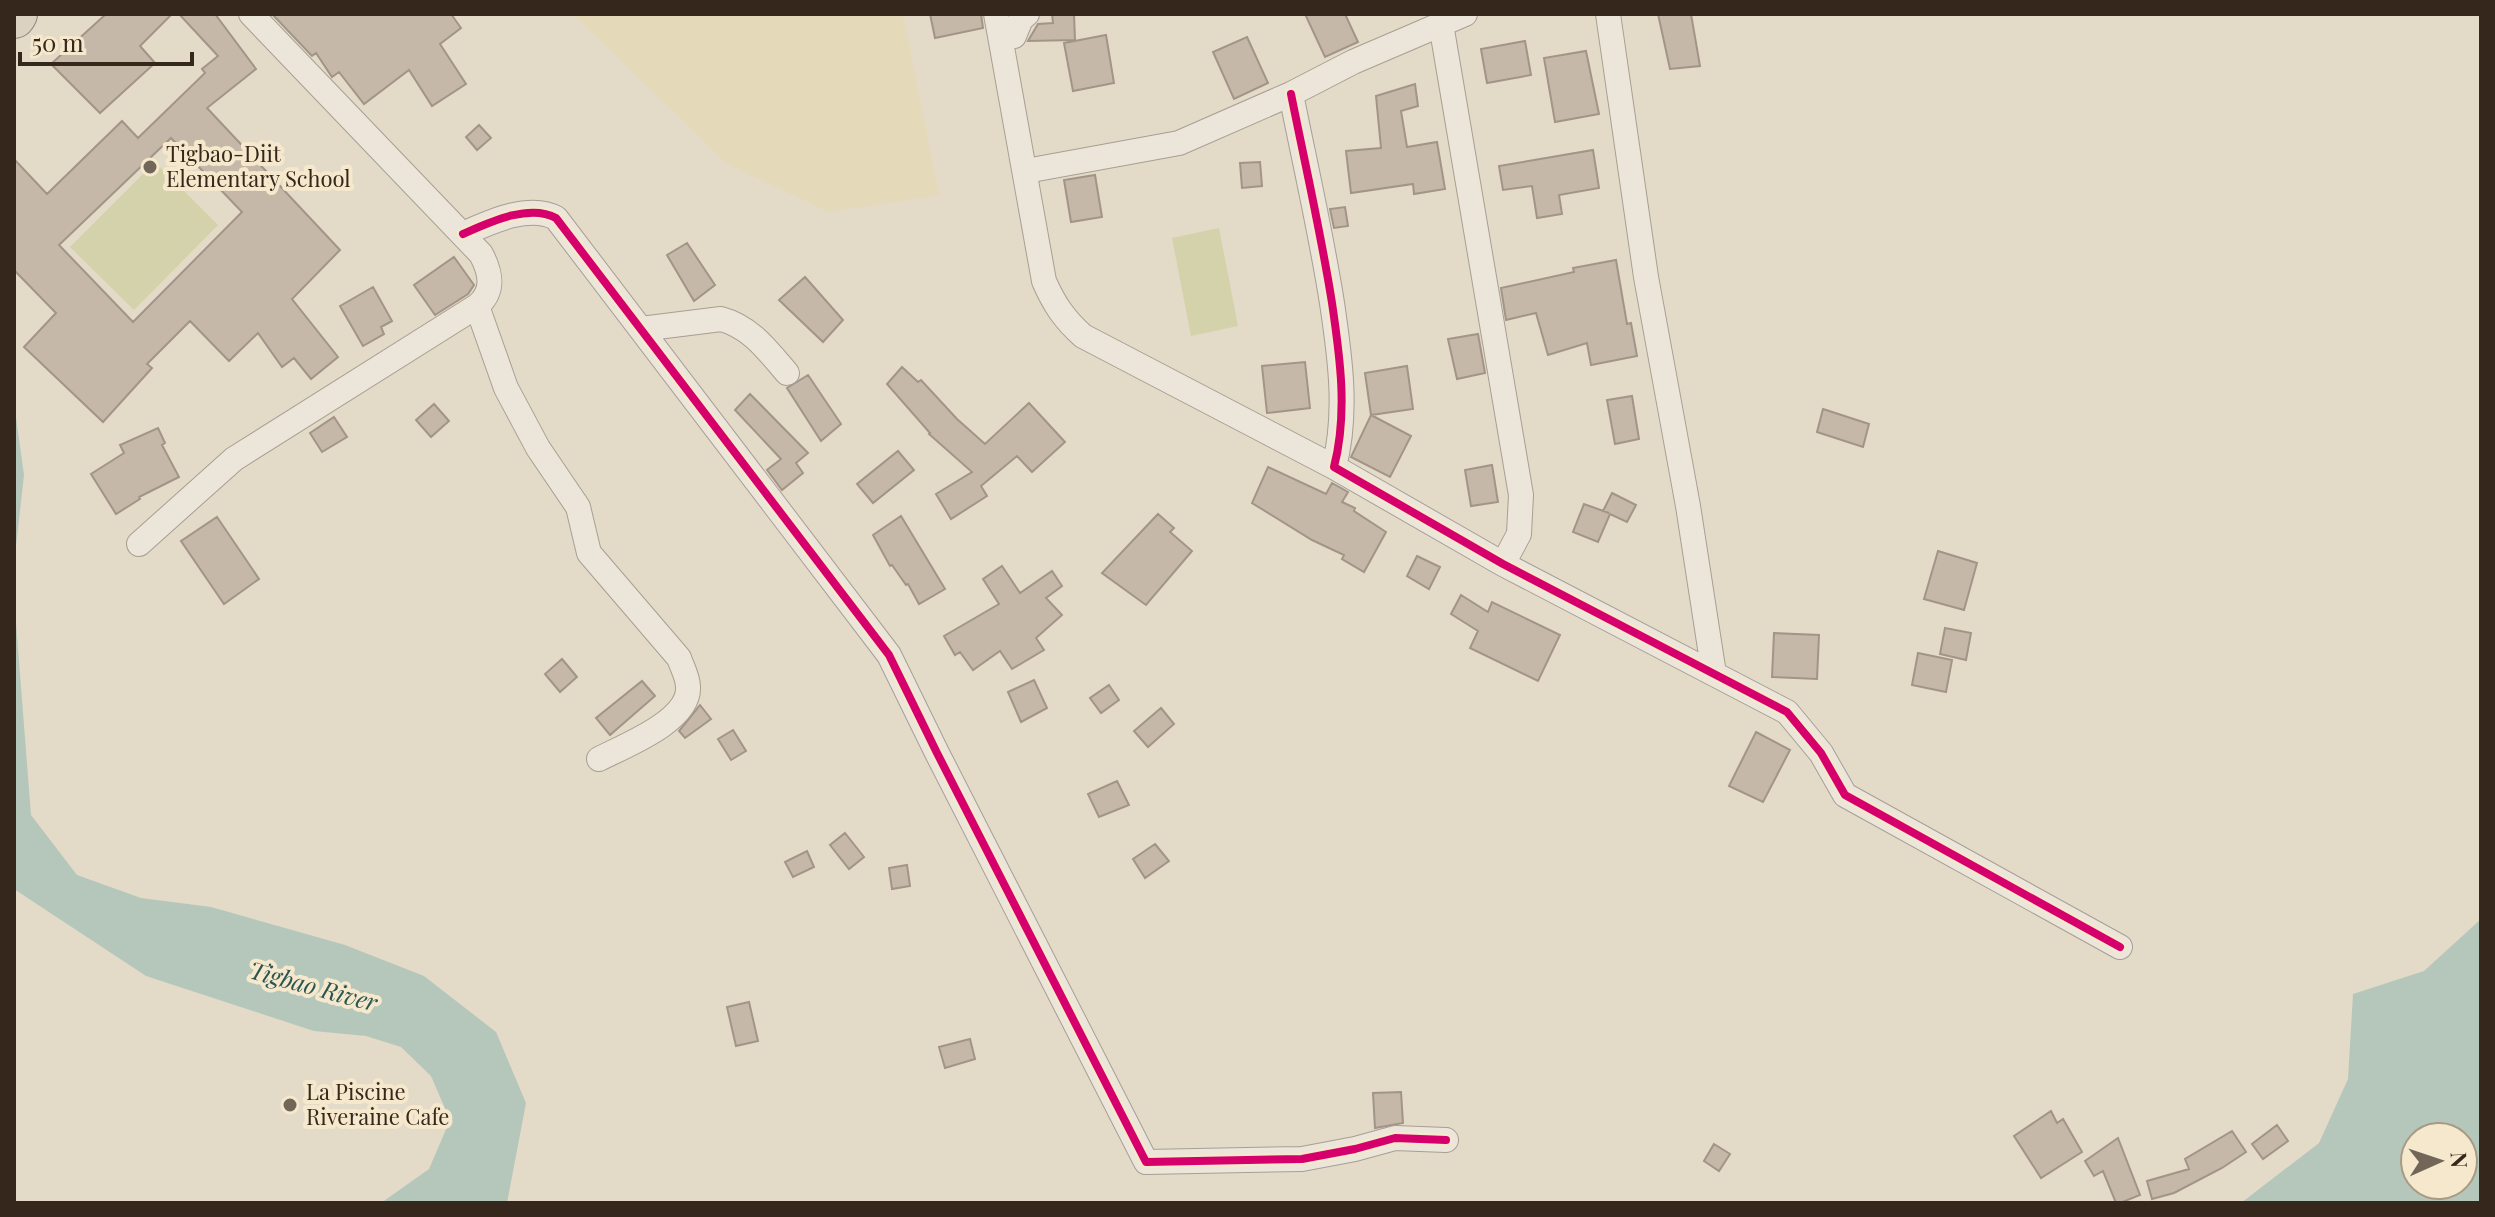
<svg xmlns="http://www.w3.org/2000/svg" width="2495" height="1217" font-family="'Playfair Display',serif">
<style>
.farmland{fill:#e4d9b8}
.green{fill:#d4d2aa}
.water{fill:#b5c7bb;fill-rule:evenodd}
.building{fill:#c6b8a9;stroke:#a29588;stroke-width:2;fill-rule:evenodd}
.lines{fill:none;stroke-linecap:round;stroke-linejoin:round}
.minor-casing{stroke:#a79f92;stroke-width:26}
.trunk-casing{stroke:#8d8479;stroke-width:44}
.minor{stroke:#ebe5da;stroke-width:24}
.trunk{stroke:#dcd2c2;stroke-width:42}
.cycleway-casing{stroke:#f5e8cc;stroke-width:13}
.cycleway{stroke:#d6006c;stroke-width:8}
.poi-dot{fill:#726658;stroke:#f5e8cc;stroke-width:3}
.labels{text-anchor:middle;stroke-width:8;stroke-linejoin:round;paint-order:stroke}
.poi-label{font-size:22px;fill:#35271b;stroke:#f5e8cc;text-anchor:start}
.water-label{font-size:24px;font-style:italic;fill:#2a5551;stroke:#f5e8cc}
</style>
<rect width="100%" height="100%" fill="#e3dac8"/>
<path class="farmland" d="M573 14H903L939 195 829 212 726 163Z"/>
<path class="green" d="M155 162 218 225 134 310 70 247Z
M1219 228 1238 326 1191 336 1172 238Z"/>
<path class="water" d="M14 403 24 475 15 555 16 623 31 815 77 875 141 898 211 907 345 945 424 976 496 1032 526 1103 507 1203H381L429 1169 450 1120 431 1076 401 1047 366 1036 314 1031 146 976 14 889Z
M2481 919V1203H2241L2319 1143 2348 1079 2353 994 2424 971ZM2415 1137H2463V1185H2415Z"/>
<path class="building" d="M106 14H172L140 46 155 63 100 113 51 64Z
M179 14H215L256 69 207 108 340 250 292 299 338 357 311 379 294 358 282 367 258 333 229 361 190 321 147 364 152 368 103 422 24 347 56 313 14 270V159L47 194 122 121 138 138 205 73 202 69 218 56ZM171 138 242 212 133 322 59 245Z
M272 14H451L461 28 440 44 466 84 432 106 409 70 364 104 339 72 332 77 316 53 312 56Z
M930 14H981L983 28 935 38Z
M1052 14H1074L1075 40 1028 41 1038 24 1053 23Z
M1305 14H1345L1358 42 1325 57Z
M1658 14H1691L1700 66 1670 69Z
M1106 35 1114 83 1073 91 1064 43Z
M1247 37 1268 83 1234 99 1213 52Z
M1525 41 1531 75 1487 83 1481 49Z
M1586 51 1599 114 1555 122 1544 58Z
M1415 84 1418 106 1401 111 1407 147 1437 142 1445 189 1414 194 1413 184 1351 193 1346 151 1381 148 1376 96Z
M479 125 491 138 477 150 466 137Z
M1593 150 1599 188 1559 195 1562 214 1537 218 1532 186 1503 190 1499 166Z
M1260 162 1262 186 1242 188 1240 163Z
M1095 175 1102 217 1071 222 1064 180Z
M1345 207 1348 226 1334 228 1330 209Z
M687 243 715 285 694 301 667 255Z
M454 257 474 285 468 294 435 315 414 285Z
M1616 260 1627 324 1631 323 1637 356 1591 365 1587 343 1548 355 1536 313 1506 320 1501 288 1574 272 1573 268Z
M805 277 843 320 823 342 779 300Z
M373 287 392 321 381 327 384 334 363 346 340 306Z
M1478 334 1485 373 1457 379 1448 339Z
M1305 362 1310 408 1267 413 1262 366Z
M1407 366 1413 409 1371 415 1365 373Z
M902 367 918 382 921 380 957 419 985 444 1029 403 1065 442 1032 472 1017 456 981 486 987 496 951 519 936 494 972 472 929 434 930 433 887 384Z
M808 375 841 424 821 441 787 388Z
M750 394 808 453 796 463 803 473 782 490 767 470 781 459 735 410Z
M1632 396 1639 439 1615 444 1607 400Z
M434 404 449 421 431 437 416 420Z
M1823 409 1869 424 1863 447 1817 432Z
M1371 415 1411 436 1390 477 1351 457Z
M334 417 347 437 322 452 310 433Z
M158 428 165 443 162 445 179 477 139 497 140 499 116 514 91 474 124 453 120 445Z
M898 451 914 470 873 503 857 484Z
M1492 465 1498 502 1471 506 1465 470Z
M1268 467 1326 494 1332 483 1348 492 1342 502 1355 508 1354 511 1386 532 1364 572 1342 559 1344 555 1312 540 1252 503Z
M1612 493 1636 505 1627 522 1610 514 1598 542 1573 532 1584 504 1609 513 1603 511Z
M1158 514 1174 528 1170 532 1192 551 1146 605 1102 573Z
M901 516 945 589 919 604 908 584 906 585 892 565 890 566 873 535Z
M217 517 259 579 224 604 181 541Z
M1938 551 1977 563 1964 610 1924 599Z
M1417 556 1440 567 1429 589 1407 576Z
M1002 566 1020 593 1052 571 1062 586 1046 598 1062 615 1036 638 1044 650 1012 669 1000 651 973 670 960 652 955 655 944 636 999 604 983 579Z
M1461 595 1488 612 1492 602 1560 635 1538 681 1470 648 1478 631 1451 614Z
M1945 628 1971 633 1966 660 1940 654Z
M1774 633 1819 635 1817 679 1772 677Z
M1918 653 1952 660 1946 692 1912 685Z
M562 659 577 677 560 692 545 674Z
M1034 680 1047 708 1021 722 1008 692Z
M642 681 655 696 610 735 596 718Z
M1109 685 1119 700 1101 713 1090 698Z
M700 705 711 719 685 738 679 731Z
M1161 708 1174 724 1148 747 1134 731Z
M733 730 746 751 731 760 718 739Z
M1756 732 1790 750 1763 802 1729 786Z
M1117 781 1129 805 1099 817 1088 794Z
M845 833 864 857 849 869 830 845Z
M1155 844 1169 861 1145 878 1133 859Z
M807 851 814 867 793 877 785 862Z
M907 865 910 886 892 889 889 868Z
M749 1002 758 1041 736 1046 727 1007Z
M970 1039 975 1059 945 1068 939 1047Z
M1401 1092 1403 1123 1375 1128 1373 1093Z
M2051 1111 2057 1123 2063 1119 2082 1152 2041 1178 2014 1136Z
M2277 1125 2288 1141 2263 1159 2252 1144Z
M2232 1131 2246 1152 2222 1168 2174 1193 2152 1199 2147 1181 2189 1169 2185 1159Z
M2118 1138 2140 1195 2120 1203H2116L2103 1171 2094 1176 2085 1161Z
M1714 1144 1730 1154 1719 1171 1704 1161Z"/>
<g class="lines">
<defs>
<path id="minor" d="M996 14 1044 281C1054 304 1064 319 1083 336L1334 467
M1608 14 1646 277 1688 506 1714 674
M1441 24 1521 495 1519 534 1503 564
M1001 39 1014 36 1021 19 1027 14
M1291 94C1305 164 1321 233 1332 303 1340 357 1348 413 1334 467L1503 564 1787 712 1821 753 1845 795 2120 947
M1026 171 1179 143 1291 94 1353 62 1465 14
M463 234C488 223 529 203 556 218L889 655 937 753 1146 1162 1302 1159 1355 1149 1395 1138 1446 1140
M477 306 506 388 538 448 578 507 589 553 679 658C682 667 688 677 688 687 690 721 624 746 599 759
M641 329 721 319C751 327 768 351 787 373
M139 544 234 459 477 306C495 291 491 273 481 254L251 14"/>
<path id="trunk" d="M14 17 16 14"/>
</defs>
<use href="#minor" class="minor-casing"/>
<use href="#trunk" class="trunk-casing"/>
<use href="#minor" class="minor"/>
<use href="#trunk" class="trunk"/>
<defs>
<path id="cycleway" d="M1291 94C1305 164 1321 233 1332 303 1340 357 1348 413 1334 467L1503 564 1787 712 1821 753 1845 795 2120 947
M463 234C488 223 529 203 556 218L889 655 937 753 1146 1162 1302 1159 1355 1149 1395 1138 1446 1140"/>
</defs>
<use href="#cycleway" class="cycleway-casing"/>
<use href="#cycleway" class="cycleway"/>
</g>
<g class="poi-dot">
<circle cx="150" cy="167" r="8"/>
<circle cx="290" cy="1105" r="8"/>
</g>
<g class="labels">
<g class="poi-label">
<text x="166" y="162">Tigbao-Diit<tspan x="166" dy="25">Elementary School</tspan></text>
<text x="306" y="1100">La Piscine<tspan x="306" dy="25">Riveraine Cafe</tspan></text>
</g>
<g class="water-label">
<text transform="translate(313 987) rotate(15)" y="8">Tigbao River</text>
</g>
</g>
<rect width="2495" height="1217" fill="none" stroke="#35271b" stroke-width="32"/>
<g transform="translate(2439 1161) rotate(87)"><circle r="38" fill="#f5e8cc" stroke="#a89b85" stroke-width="2"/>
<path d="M0-6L14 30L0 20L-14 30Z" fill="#726658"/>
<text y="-12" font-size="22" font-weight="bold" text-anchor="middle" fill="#35271b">N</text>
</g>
<path d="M20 52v12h172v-12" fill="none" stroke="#35271b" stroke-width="4"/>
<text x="32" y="52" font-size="24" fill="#35271b" stroke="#f5e8cc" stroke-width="6" paint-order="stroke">50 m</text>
</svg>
